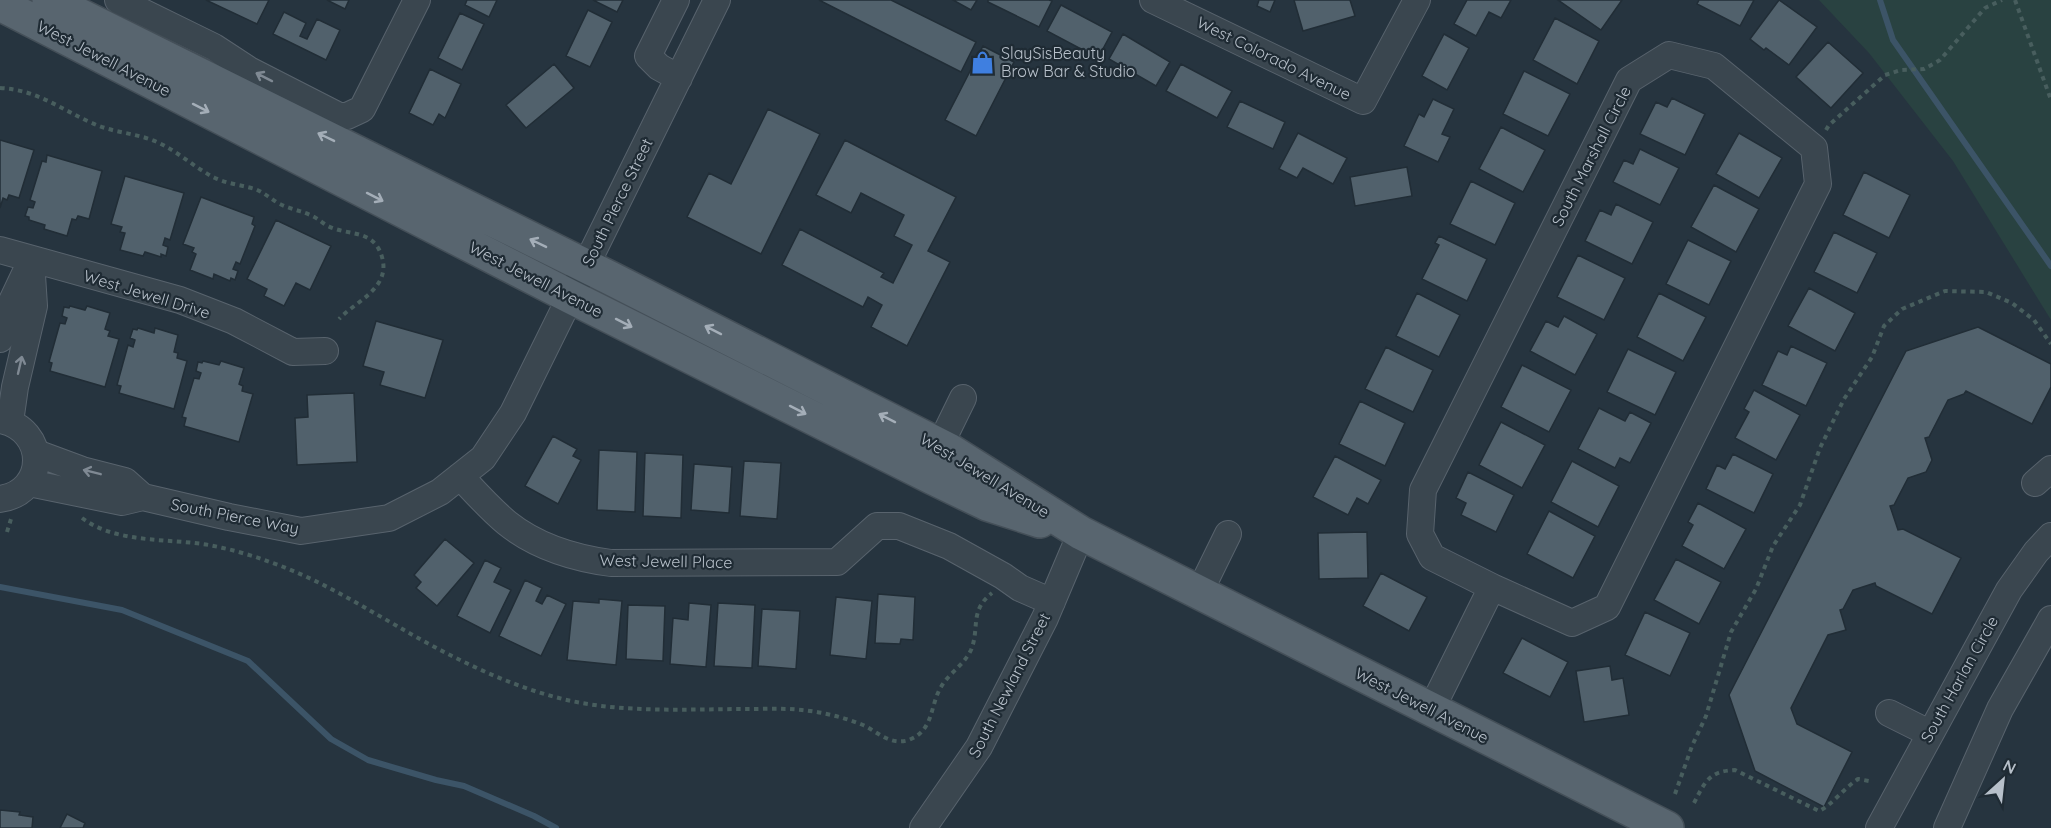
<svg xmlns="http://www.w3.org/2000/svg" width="2051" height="828" font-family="Quicksand,sans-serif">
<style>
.green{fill:#294241}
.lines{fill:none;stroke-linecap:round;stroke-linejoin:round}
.stream{stroke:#3c5467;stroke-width:6}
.building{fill:#51616c;stroke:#212d36;stroke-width:1.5}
.minor-casing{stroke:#58636d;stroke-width:28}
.major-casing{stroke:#444f58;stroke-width:36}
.path{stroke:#485e5e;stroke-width:4;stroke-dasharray:4.5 4.5;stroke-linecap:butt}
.minor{stroke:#3a464f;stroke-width:26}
.major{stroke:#58656f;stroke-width:33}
.oneway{stroke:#7f8993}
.oneway2{stroke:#a4aeb8}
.labels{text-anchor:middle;stroke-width:4.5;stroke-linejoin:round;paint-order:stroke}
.poi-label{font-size:16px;fill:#b7c0ca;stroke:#1f2b34;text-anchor:start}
.street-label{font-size:16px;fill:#b7c0ca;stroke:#1f2b34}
</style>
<rect width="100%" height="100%" fill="#26343f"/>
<path class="green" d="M1819 0H2051V320L1953 161 1869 53Z"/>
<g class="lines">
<path class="stream" d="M1880 0 1893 40 2051 266
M0 587 122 610 248 661 331 739 368 760 436 780 464 786 534 816 556 828"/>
</g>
<path class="building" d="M206 0H269L257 24Z
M327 0H349L345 9Z
M467 0H497L489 17 465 5Z
M593 0H623L617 12Z
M819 0H891L976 42 961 72Z
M953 0H977L971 10Z
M988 0H1049L1052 1 1039 27 988 2Z
M1259 0H1275L1270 12 1257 6Z
M1294 0H1350L1355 16 1303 31Z
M1467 0H1511L1501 18 1489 12 1476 36 1454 24Z
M1558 0H1622L1601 30Z
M1699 0H1754L1740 26 1697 4Z
M1779 0 1817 27 1789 65 1766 48 1764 50 1750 39Z
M1061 5 1112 32 1098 58 1047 31Z
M588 10 612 22 590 67 566 56Z
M284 12 306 23 300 36 307 39 317 19 340 30 326 60 273 34Z
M460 13 484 24 462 70 438 58Z
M1555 18 1599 41 1577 84 1533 60Z
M1123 34 1170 62 1156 86 1109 59Z
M1444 34 1469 48 1447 90 1422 76Z
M1828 42 1863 73 1831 108 1796 77Z
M983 46 1014 62 976 136 945 120Z
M554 64 574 88 526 128 506 105Z
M1181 64 1232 91 1217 118 1166 91Z
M430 69 461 84 445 118 439 114 433 125 409 113Z
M1524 71 1570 94 1548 136 1503 114Z
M1672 98 1705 114 1685 155 1640 134 1656 102 1667 107Z
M1433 99 1454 109 1442 134 1450 137 1438 162 1404 146 1419 114 1424 117Z
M1240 101 1285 122 1273 149 1227 127Z
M768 109 820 134 761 254 687 217 709 173 731 184Z
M1501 127 1545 150 1523 192 1479 169Z
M1298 133 1347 158 1333 184 1303 168 1297 178 1279 169Z
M1739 133 1782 158 1759 198 1716 174Z
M0 140 34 150 19 198 9 195 7 200 3 198 0 208Z
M845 140 956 197 928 251 950 262 907 346 871 327 882 305 868 297 863 307 782 265 800 229 884 273 881 277 893 283 912 245 894 236 904 215 861 193 851 213 816 195Z
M1640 149 1679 168 1660 205 1613 182 1624 160 1633 164Z
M47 155 102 171 89 219 78 216 76 220 72 219 67 236 44 229 45 225 29 220V217L25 216 28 207 33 208 35 202 30 200 42 161 46 162Z
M1407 167 1412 196 1355 206 1350 177Z
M1864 172 1910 195 1889 238 1843 215Z
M125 176 184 193 170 240 165 238 163 245 168 247 166 256 161 254V257L145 252 143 256 120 250 125 233 120 232 122 227 111 224Z
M1471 181 1515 203 1495 245 1450 224Z
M1714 185 1759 209 1736 252 1691 227Z
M201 197 254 217 252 224 255 226 240 264 236 262 233 269 238 271 235 280 231 278 230 281 214 274 213 279 190 270 196 254 192 252 194 248 183 244Z
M1616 204 1653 222 1632 264 1585 241 1600 210 1611 215Z
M276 220 331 246 310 290 296 283 284 306 264 296 267 289 247 279Z
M1834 232 1877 253 1857 293 1814 272Z
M1439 236 1487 259 1467 301 1422 279 1439 245 1435 243Z
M1688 240 1731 261 1709 305 1666 284Z
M1578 255 1625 278 1604 320 1557 297Z
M1809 288 1855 313 1835 351 1788 326Z
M1417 293 1460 315 1439 357 1396 336Z
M1659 293 1706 317 1683 361 1637 337Z
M70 306 85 310 87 306 110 313 105 329 110 331 108 336 119 339 105 387 50 371 52 363 49 362 60 323 65 324 67 318 62 316 64 307 69 308Z
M1564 316 1597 334 1575 375 1530 351 1546 321 1558 327Z
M376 321 443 340 425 398 380 385 384 372 363 366Z
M1978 327 2051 364V387L2032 424 1966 391 1964 394 1948 400 1929 437 1925 438 1932 460 1926 472 1908 478 1894 505 1890 506 1898 530 1903 529 1961 558 1932 614 1876 586 1875 583 1853 590 1843 609 1840 610 1846 630 1828 635 1791 708 1797 724 1852 752 1824 807 1755 771 1729 695 1906 351Z
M138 328 154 333 155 328 178 335 174 352 178 353 177 358 187 361 174 409 119 393 121 386 117 385 128 345 133 347 135 340 130 338 133 329 137 330Z
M1791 346 1827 363 1806 406 1762 385 1778 351 1787 355Z
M1386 347 1433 370 1413 412 1365 389Z
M1628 349 1676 372 1655 415 1607 392Z
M203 361 219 365 221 361 244 368 239 384 243 386 242 391 253 394 239 442 184 426 186 418 182 417 194 378 199 379 201 373 196 371 198 362 202 363Z
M1522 365 1571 390 1549 432 1501 407Z
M1754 390 1800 415 1776 460 1735 438 1749 412 1744 409Z
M354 393 357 462 297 465 295 418 308 417 307 395Z
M1360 401 1405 423 1385 466 1339 444Z
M1599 408 1625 421 1630 412 1651 423 1630 463 1620 458 1615 468 1578 449Z
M1501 422 1545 445 1522 488 1479 465Z
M553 436 577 449 573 456 581 460 558 504 525 486Z
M599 450 637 452 635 512 597 510Z
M645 453 683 455 681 518 643 516Z
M1733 454 1773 474 1754 513 1706 489 1717 465 1725 469Z
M1335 456 1381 480 1368 504 1357 498 1348 515 1313 497Z
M744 461 781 463 777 519 740 516Z
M1572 461 1619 486 1598 527 1551 502Z
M694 464 732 467 729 513 691 510Z
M1468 472 1514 495 1496 532 1461 515 1466 503 1456 498Z
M1698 503 1746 529 1724 569 1682 546 1693 525 1688 522Z
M1549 511 1595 536 1573 578 1527 554Z
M1367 532 1368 578 1319 579 1318 533Z
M445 539 474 563 437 606 416 588 421 582 414 575Z
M1676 559 1721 582 1699 624 1654 600Z
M485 560 501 568 494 582 511 590 490 633 457 616Z
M1381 573 1427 597 1409 631 1363 606Z
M525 580 542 588 536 601 542 604 547 595 566 604 541 656 499 636Z
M878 594 915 597 913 640 901 639 900 644 875 643Z
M836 597 872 601 866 659 830 655Z
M599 599 622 601 616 665 567 660 573 601 599 603Z
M689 603 711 605 706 667 670 664 673 618 688 620Z
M718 603 755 605 752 668 714 666Z
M628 605 665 606 663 661 626 659Z
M762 609 800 611 796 669 758 666Z
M1645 612 1690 633 1670 676 1625 655Z
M1522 638 1568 662 1550 697 1503 673Z
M1610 666 1612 680 1623 678 1629 715 1584 722 1576 671Z
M0 810 20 812 19 815 33 817 32 828H0Z
M67 814 85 823 83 828H60Z"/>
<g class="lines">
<defs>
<path id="minor" d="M118 0 214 47 249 70 339 116H347L362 109 417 0
M676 0 648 56 659 67 679 78
M1153 0 1363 101 1417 0
M1669 55 1714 66 1814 148 1818 184 1607 607 1572 623 1492 587 1432 557 1420 534 1423 490 1629 80Z
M0 250 180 300 234 321 293 352 325 351
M0 339 12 301 30 263
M0 420C48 429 48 492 0 499
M10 422 15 387 34 306 31 260
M940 445 963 398
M36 453 82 470 125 481 143 497
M460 476C475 492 490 509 507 523 537 547 574 558 611 563L837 562 877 526H899L949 546 1003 576 1020 588 1052 602
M29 483 122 502 143 497 229 517 301 531 389 518 440 492 483 458 513 413 717 0
M2035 483 2051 469
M1199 593 1228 534
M1431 710 1492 587
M1889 713 1929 733
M923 828 979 747 1045 618 1081 533
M1879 828 2009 590 2036 552 2051 536
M1947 828 2000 709 2051 619"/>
<path id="major" d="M49 0 610 278 949 450 1081 533 1667 828
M0 4 571 297 933 478 987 504 1040 521"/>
</defs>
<use href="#minor" class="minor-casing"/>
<use href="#major" class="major-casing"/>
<path class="path" d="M2015 0 2051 100
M0 88C38 90 60 109 92 123 113 133 137 133 157 142 179 152 195 168 215 178 228 184 242 185 255 189 263 192 270 198 278 203 295 212 307 210 323 223 344 238 373 226 382 257 391 288 356 301 339 319
M1826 130 1829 125 1885 75 1901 70 1924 69 1940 60 1985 8 2002 0
M82 518C117 544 168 538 209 545 230 549 251 555 270 562 316 578 355 602 397 626 445 654 502 683 555 697 617 714 685 709 749 709 766 709 784 708 802 710 822 712 843 717 863 725 872 729 881 737 891 740 897 742 905 742 911 739 934 729 930 705 941 687 949 673 964 665 971 650 980 628 969 611 992 593
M7 532 11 519
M1675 794 1692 746 1706 716 1731 632 1756 589 1773 546 1800 505 1820 448 1844 399 1872 357 1884 326 1902 309 1945 291 1986 292 2012 303 2034 320 2051 344
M1694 803C1705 781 1710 771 1735 770L1819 811C1832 805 1843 789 1858 779L1869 781"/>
<use href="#minor" class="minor"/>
<use href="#major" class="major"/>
</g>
<defs><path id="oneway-shaft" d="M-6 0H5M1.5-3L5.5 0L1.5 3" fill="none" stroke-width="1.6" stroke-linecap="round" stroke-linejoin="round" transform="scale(1.5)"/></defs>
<g class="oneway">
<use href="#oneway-shaft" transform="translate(264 77) rotate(-153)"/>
<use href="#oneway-shaft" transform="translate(20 365) rotate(-77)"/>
<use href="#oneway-shaft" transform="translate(92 472) rotate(-166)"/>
</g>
<g class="oneway2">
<use href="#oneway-shaft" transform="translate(201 108) rotate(27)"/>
<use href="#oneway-shaft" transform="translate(326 137) rotate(-154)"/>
<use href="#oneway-shaft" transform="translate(375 197) rotate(27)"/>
<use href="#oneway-shaft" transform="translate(538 243) rotate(-154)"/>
<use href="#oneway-shaft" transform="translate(624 323) rotate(27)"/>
<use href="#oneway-shaft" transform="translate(713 330) rotate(-153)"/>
<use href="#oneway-shaft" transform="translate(798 410) rotate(27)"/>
<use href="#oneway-shaft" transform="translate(887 418) rotate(-153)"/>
</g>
<defs>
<symbol id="shop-bare" viewBox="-9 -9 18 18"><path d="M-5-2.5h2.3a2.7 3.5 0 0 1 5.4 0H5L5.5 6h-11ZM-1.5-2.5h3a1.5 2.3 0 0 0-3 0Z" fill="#3f7fe0" stroke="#1f2b34" stroke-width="2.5" paint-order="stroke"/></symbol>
</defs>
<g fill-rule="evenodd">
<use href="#shop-bare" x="966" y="46" width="33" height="33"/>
</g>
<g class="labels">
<g class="poi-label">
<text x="1001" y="59">SlaySisBeauty<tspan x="1001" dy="18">Brow Bar &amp; Studio</tspan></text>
</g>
<g class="street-label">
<text transform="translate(104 58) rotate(27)" y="6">West Jewell Avenue</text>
<text transform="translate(1274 58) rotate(26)" y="6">West Colorado Avenue</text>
<text transform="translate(1591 156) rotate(-63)" y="6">South Marshall Circle</text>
<text transform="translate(617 202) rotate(-64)" y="6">South Pierce Street</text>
<text transform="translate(536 279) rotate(27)" y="6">West Jewell Avenue</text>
<text transform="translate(147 294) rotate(17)" y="6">West Jewell Drive</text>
<text transform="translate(985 475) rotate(31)" y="6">West Jewell Avenue</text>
<text transform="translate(235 516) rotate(11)" y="6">South Pierce Way</text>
<text transform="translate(666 561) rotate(1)" y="6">West Jewell Place</text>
<text transform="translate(1959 679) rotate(-61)" y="6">South Harlan Circle</text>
<text transform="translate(1009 685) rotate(-63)" y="6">South Newland Street</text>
<text transform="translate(1422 705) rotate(27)" y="6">West Jewell Avenue</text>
</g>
</g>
<g transform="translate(2003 780) rotate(27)" stroke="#1f2b34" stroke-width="4.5" paint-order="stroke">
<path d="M0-4.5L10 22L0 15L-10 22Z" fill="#b7c0ca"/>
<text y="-9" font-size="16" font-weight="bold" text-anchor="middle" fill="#b7c0ca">N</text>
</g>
</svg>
